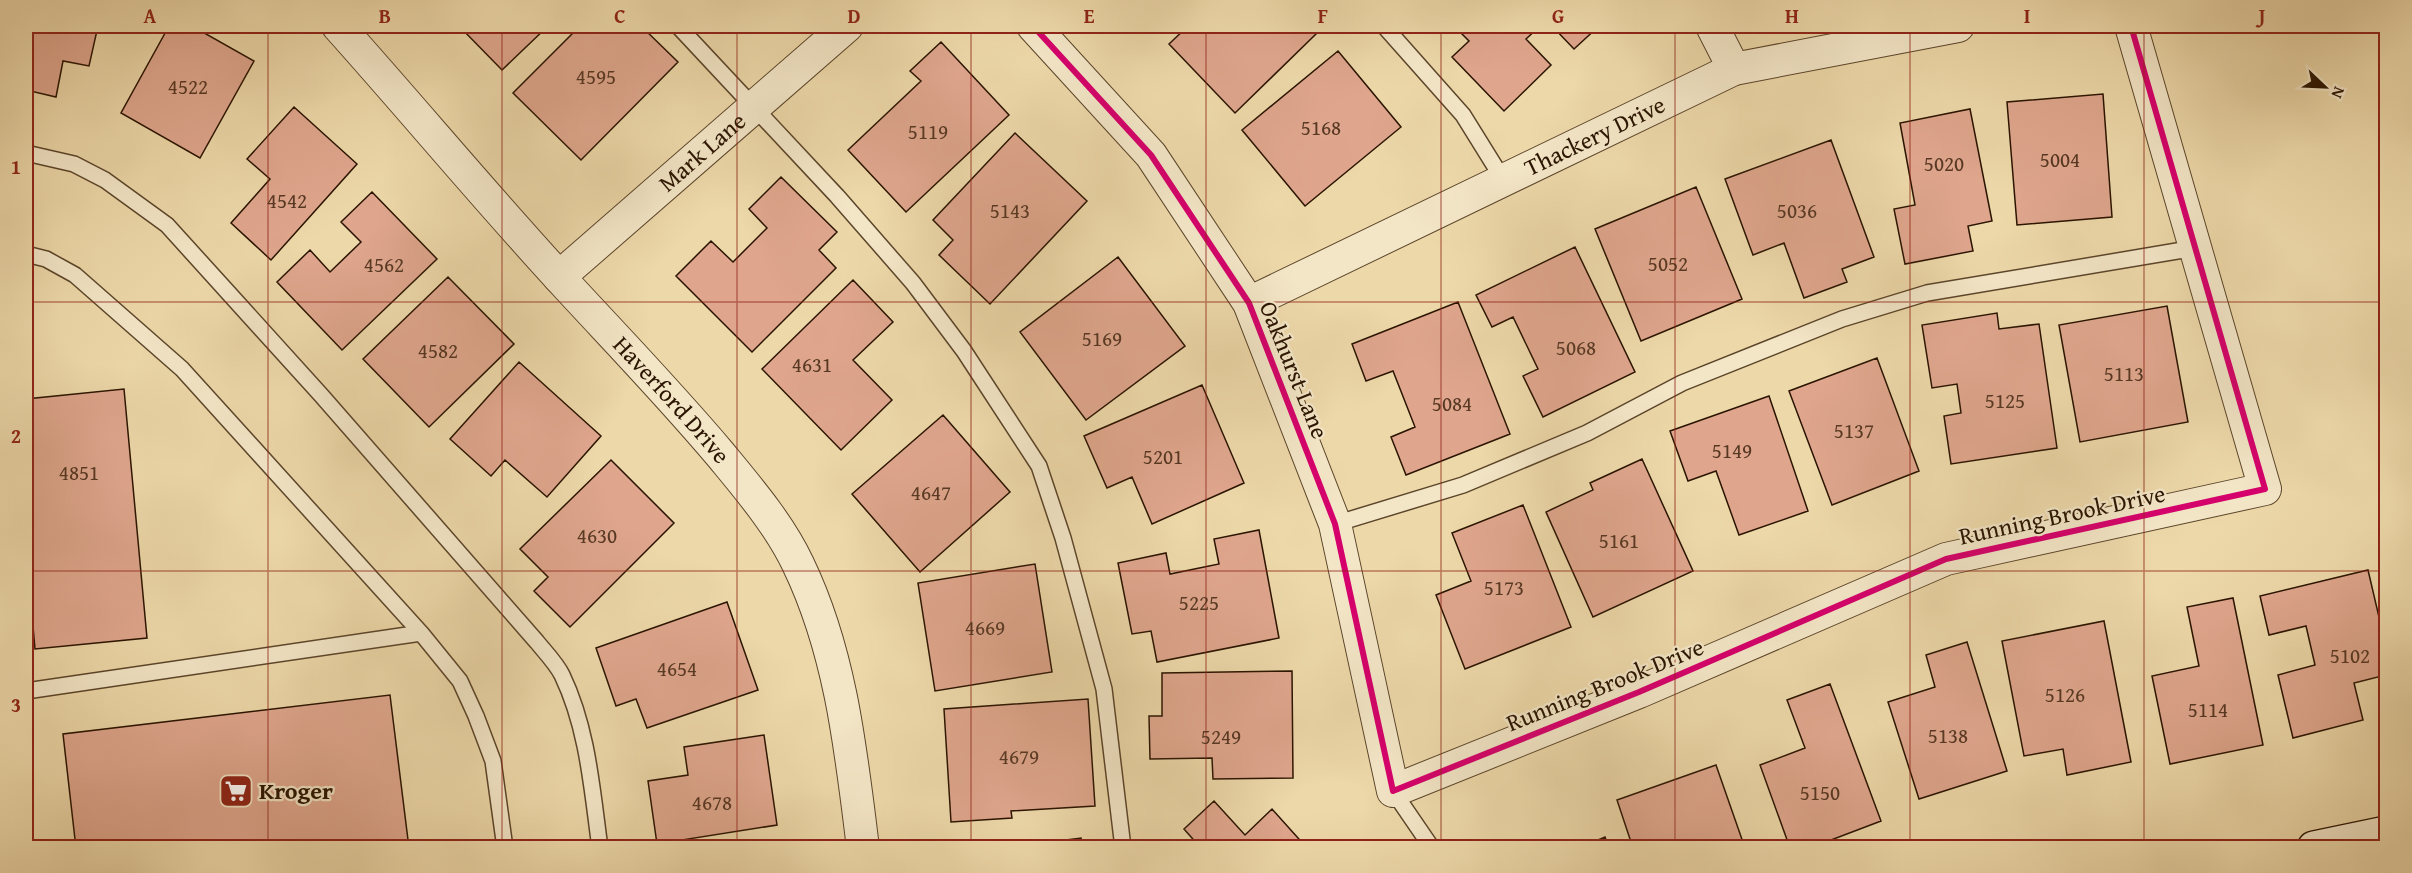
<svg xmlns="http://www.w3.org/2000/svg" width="2412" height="873" font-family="'Gentium Book Plus',serif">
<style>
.building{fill:#dfa68d;stroke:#2a1400;stroke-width:1.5}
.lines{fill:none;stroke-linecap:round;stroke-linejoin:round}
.lane-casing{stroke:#5b452a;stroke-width:18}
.street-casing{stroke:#5b452a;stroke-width:34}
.secondary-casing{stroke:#2a1400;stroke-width:36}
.lane{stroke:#f3e6c7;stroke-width:15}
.street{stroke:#f3e6c7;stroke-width:32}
.secondary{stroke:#f3e6c7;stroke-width:33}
.cycleway-casing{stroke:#f3e6c7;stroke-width:10}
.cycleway{stroke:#d6006c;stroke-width:6}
.grid{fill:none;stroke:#8f2418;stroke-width:1.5;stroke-opacity:0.55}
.labels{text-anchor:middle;stroke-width:4.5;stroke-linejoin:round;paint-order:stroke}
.number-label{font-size:21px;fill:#573823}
.street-label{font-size:24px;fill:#2a1400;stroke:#f3e6c7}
.poi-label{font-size:24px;font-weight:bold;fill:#2a1400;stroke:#f3e6c7;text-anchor:start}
.neatline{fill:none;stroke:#8f2418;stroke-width:2}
.grid-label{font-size:20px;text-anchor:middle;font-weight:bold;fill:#8f2418}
</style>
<rect width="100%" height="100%" fill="#edd8a9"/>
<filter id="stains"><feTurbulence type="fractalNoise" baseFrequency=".00333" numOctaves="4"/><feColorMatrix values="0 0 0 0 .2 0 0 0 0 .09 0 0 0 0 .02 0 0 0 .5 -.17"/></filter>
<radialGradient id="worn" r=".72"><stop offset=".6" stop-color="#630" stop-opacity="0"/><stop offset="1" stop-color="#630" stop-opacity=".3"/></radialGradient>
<path class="building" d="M26 26H98L89 66 63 61 56 97 26 90Z
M169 26H192L254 61 200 158 121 113Z
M459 26H548L502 70Z
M580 26H641L678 62 581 160 513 93Z
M1188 26H1309L1317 33 1235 113 1169 44Z
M1454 26H1540L1526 39 1551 65 1504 111 1452 57 1469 41Z
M1552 26H1599L1574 49Z
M941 42 1009 115 906 212 848 150 921 81 910 71Z
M1338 51 1401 127 1305 206 1242 130Z
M2103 94 2112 217 2017 225 2007 102Z
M294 107 357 164 271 260 231 223 270 179 247 159Z
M1970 109 1992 221 1968 226 1973 251 1905 264 1894 209 1915 205 1900 123Z
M1015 133 1087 201 990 304 939 255 953 240 933 220Z
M1831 140 1874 257 1842 269 1847 282 1804 298 1784 243 1753 255 1725 179Z
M781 177 837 232 819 250 836 268 752 352 676 276 711 241 733 262 767 228 749 209Z
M1696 187 1742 299 1641 341 1595 229Z
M372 192 437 259 342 350 277 282 310 250 330 272 361 242 341 222Z
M1575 247 1635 372 1543 417 1523 376 1538 369 1513 317 1492 327 1476 295Z
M1118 257 1185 346 1086 420 1020 332Z
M448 277 514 344 429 427 363 359Z
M853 280 893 322 853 360 892 400 841 450 762 369Z
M1458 302 1510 434 1406 475 1391 437 1415 427 1393 371 1366 381 1352 344Z
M2167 306 2188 422 2080 442 2059 325Z
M1997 313 1999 329 2039 324 2057 448 1951 464 1944 416 1961 413 1957 384 1932 388 1922 325Z
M1877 358 1919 471 1832 505 1789 391Z
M519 362 601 436 547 497 505 460 491 476 450 439Z
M1202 385 1244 483 1152 524 1132 477 1107 488 1084 436Z
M124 389 147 638 35 649 26 546V399Z
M1769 396 1808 511 1739 535 1716 471 1688 481 1670 431Z
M943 415 1010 492 920 572 852 494Z
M1642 459 1693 571 1593 617 1546 512 1593 490 1590 483Z
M611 460 674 523 570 627 534 591 548 577 520 549Z
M1523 505 1571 627 1465 669 1436 595 1471 581 1452 533Z
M1259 530 1279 638 1157 662 1151 631 1132 634 1118 563 1166 553 1170 574 1219 564 1214 539Z
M1035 564 1052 672 935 691 918 583Z
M2368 570 2386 647V675L2354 683 2363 720 2293 738 2278 675 2315 665 2306 626 2269 635 2260 596Z
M2233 598 2263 745 2170 764 2152 676 2199 666 2187 607Z
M727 602 758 690 647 728 636 699 616 706 596 648Z
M2104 621 2131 762 2067 775 2063 749 2024 756 2002 641Z
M1967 642 2007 771 1919 799 1888 702 1935 687 1926 655Z
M1292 671 1293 778 1213 779 1212 758 1150 759 1149 716H1162V673Z
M1830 684 1881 821 1810 848H1790L1760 765 1805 748 1787 700Z
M390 695 409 848H76L63 734Z
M1088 699 1095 806 1011 811 1012 818 951 822 944 709Z
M764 735 777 825 657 844 648 781 688 775 684 747Z
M1716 765 1745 848H1633L1617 800Z
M1214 801 1245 835 1272 809 1307 848H1197L1199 846 1184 829Z
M1605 837 1609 848H1579Z
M1081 838 1082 848H1002Z"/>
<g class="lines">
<defs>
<path id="lane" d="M678 26 837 196 913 283 964 351 1039 466 1063 538 1104 689 1123 848
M1384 26 1463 115 1504 181
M26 153 74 164 105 180 167 225 321 395 537 642C545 652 556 663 562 675 588 729 592 790 600 848
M26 254 46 259 75 275 182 369 421 633 460 681 476 716 493 761 505 848
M1335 524 1463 485 1587 433 1682 383 1842 319 1927 293 2195 248
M26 691 421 633
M1393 791 1432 848"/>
<g id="street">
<path id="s1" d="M338 26C416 113 491 204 571 290 621 344 672 397 720 454 748 488 779 524 798 564 841 653 851 751 863 848"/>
<path d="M1033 26 1151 155 1249 303 1335 524 1393 791 1639 692 1946 559 2265 489 2131 26"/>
<path d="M1712 26 1734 69"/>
<path id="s2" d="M559 277 847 26"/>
<path id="s3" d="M1249 303 1734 69 1958 26"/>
</g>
<path id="secondary" d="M2314 848 2386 833"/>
</defs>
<use href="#lane" class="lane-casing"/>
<use href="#street" class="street-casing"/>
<use href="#secondary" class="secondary-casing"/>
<use href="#lane" class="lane"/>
<use href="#street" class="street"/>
<use href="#secondary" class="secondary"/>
<defs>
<path id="cycleway" d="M1033 26 1151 155 1249 303 1335 524 1393 791 1639 692 1946 559 2265 489 2131 26"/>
</defs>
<use href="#cycleway" class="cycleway-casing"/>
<use href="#cycleway" class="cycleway"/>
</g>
<path class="grid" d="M268 26V848M502 26V848M737 26V848M971 26V848M1206 26V848M1441 26V848M1675 26V848M1910 26V848M2144 26V848M26 302H2386M26 571H2386"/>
<defs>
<symbol id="supermarket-square" viewBox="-11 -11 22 22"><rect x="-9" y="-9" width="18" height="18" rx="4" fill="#8f2418" stroke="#f3e6c7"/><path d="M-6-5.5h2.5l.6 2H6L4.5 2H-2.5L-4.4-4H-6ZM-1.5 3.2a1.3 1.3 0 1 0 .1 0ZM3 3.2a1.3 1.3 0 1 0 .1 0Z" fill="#fff"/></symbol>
</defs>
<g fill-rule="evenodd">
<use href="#supermarket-square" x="217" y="772" width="38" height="38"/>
</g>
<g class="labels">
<g class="number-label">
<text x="596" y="84">4595</text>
<text x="188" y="94">4522</text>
<text x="1321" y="135">5168</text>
<text x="928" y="139">5119</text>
<text x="2060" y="167">5004</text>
<text x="1944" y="171">5020</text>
<text x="287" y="208">4542</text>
<text x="1010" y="218">5143</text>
<text x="1797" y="218">5036</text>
<text x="1668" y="271">5052</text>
<text x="384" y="272">4562</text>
<text x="1102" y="346">5169</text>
<text x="1576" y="355">5068</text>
<text x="438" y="358">4582</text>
<text x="812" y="372">4631</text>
<text x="2124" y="381">5113</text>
<text x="2005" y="408">5125</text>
<text x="1452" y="411">5084</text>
<text x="1854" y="438">5137</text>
<text x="1732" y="458">5149</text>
<text x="1163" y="464">5201</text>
<text x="79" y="480">4851</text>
<text x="931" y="500">4647</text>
<text x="597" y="543">4630</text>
<text x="1619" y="548">5161</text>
<text x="1504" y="595">5173</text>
<text x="1199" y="610">5225</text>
<text x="985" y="635">4669</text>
<text x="2350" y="663">5102</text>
<text x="677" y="676">4654</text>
<text x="2065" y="702">5126</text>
<text x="2208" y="717">5114</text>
<text x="1948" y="743">5138</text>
<text x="1221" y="744">5249</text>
<text x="1019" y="764">4679</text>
<text x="1820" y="800">5150</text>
<text x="712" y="810">4678</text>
</g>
<g class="street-label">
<text dy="8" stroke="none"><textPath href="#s3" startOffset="384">Thackery Drive</textPath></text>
<text dy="8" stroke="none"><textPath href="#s2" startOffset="190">Mark Lane</textPath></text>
<text transform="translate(1294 370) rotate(68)" y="8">Oakhurst Lane</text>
<text dy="8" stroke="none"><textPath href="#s1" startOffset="501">Haverford Drive</textPath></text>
<text transform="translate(2062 515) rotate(-12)" y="8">Running Brook Drive</text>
<text transform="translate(1605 685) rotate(-22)" y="8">Running Brook Drive</text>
</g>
<g class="poi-label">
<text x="259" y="799">Kroger</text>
</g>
</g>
<rect width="2412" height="873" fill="none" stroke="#edd8a9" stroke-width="66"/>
<g transform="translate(2325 87) rotate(113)" stroke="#f3e6c7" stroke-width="4.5" paint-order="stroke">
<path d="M0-4.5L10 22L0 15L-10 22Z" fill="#2a1400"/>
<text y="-9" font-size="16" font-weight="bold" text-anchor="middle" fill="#2a1400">N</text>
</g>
<rect x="33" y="33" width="2346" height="807" class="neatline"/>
<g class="grid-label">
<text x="150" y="23">A</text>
<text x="385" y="23">B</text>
<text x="620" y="23">C</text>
<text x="854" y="23">D</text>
<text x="1089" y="23">E</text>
<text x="1323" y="23">F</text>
<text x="1558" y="23">G</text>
<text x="1792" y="23">H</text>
<text x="2027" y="23">I</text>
<text x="2262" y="23">J</text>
<text x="16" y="174">1</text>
<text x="16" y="443">2</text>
<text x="16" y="712">3</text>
</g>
<rect width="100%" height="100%" filter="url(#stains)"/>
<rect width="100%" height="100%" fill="url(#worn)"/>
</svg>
